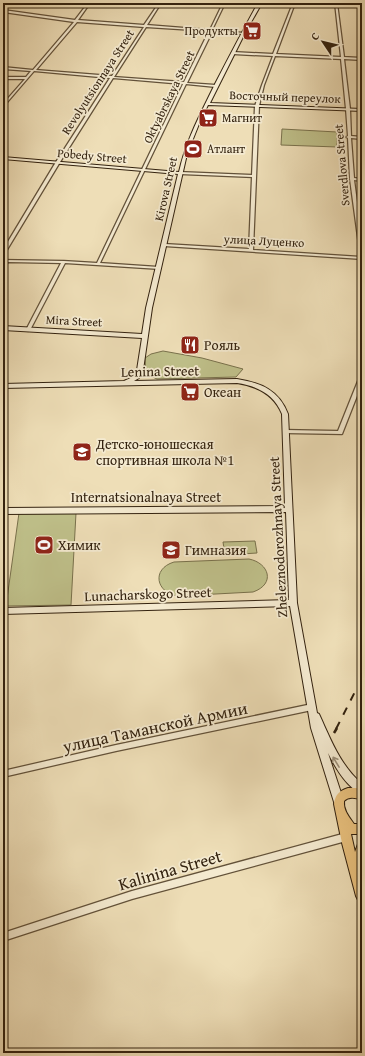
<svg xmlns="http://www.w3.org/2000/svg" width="365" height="1056" font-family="'Gentium Book Plus',serif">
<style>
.green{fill:#bfc08a;stroke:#79714c}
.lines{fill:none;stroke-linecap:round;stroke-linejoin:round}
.street-casing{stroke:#625139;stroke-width:2.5}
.secondary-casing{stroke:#33220f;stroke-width:2}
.primary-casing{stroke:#33220f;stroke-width:2}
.street{fill:#f4ead0;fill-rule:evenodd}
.secondary{fill:#f4ead0;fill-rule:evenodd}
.primary{fill:#e7bf7c;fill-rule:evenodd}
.rail-far1{stroke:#33220f;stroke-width:2;stroke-dasharray:8 8;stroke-linecap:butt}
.rail{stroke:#33220f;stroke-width:2.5;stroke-dasharray:10 10;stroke-linecap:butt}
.oneway{stroke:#9d9079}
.labels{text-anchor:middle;stroke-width:3.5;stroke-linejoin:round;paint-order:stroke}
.far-poi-label{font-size:12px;fill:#33220f;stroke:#f4ead0;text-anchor:start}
.far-street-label{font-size:12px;fill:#33220f;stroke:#f4ead0}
.poi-label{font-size:14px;fill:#33220f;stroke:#f4ead0;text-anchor:start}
.street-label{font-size:14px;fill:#33220f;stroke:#f4ead0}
.near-street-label{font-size:17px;fill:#33220f;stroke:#f4ead0}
</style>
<rect width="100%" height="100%" fill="#eedeb7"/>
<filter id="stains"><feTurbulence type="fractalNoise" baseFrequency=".005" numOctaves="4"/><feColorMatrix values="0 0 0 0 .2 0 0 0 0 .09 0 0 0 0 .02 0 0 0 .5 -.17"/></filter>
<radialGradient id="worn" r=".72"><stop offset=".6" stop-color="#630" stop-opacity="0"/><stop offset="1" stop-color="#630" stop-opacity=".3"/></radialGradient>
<path class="green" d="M282 129 337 132V147L281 145Z
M163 351 202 358 243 369 236 377 157 379 146 374 145 358 151 354Z
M19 513H76L71 605 6 606Z
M255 541 257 553 225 555 223 542Z
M249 559C269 563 276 584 253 592L178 596C156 593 151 569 174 562Z"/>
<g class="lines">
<defs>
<path id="street" d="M88 3H90L78 20 144 25 159 3H161L147 25 210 30 223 3H225L212 30 244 33 243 34 212 32 187 83 216 85 217 86 216 87 186 84 100 263 159 267H160V269L65 263 30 330 28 331 26 330 61 263 8 262 4 269H3V265L4 262H3V260L64 261 97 263 183 84 113 78 60 162 5 253 3 254V250L56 162 110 78 34 71 3 107V104L25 79H3V77H26L31 71 3 69V67L33 70 74 22 3 12V10L75 20ZM77 22 144 27 112 76 36 70ZM146 27 209 31 184 82 114 77Z
M293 3H295L276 54 341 57 335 3H337L344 57 362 58V60L344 59 350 109 351 136 362 137V139L351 138 354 178 362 179V181L354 180 362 239V254L360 253 350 179 348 138 346 137 348 136 346 109 341 59 275 56 264 85 259 106 253 250 362 257V259L164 246V244H165L249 249 252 177 180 174 178 173 180 172 252 175 255 106 262 85 273 56 233 54 232 53 233 52 273 54Z
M3 36 6 37 3 38Z
M360 376H362V383L342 434 284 433V432L286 430 338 431Z
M312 704 314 705 315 707 314 709 312 710 116 751 3 777V771L116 745Z
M346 833 349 834 350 837 349 840 346 841 132 899 3 941V933L132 891Z"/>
<path id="secondary" d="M258 3H262L245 33 210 103 362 109V111L208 105 199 124 187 154 152 308 143 370 139 378 134 381 237 379C261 383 279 390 288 414L297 603 317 713 319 714C331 740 340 765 362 784V794C347 788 335 767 328 753L344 802 342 805 339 806 336 805 334 802 311 728 290 606 3 614V608L289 600 286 512 3 514V508L285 506 282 414C274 394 257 386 237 383L3 388V384L124 381 135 376 137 370 142 338 3 330V326L142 334 146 308 178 174 3 159V157L179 172C186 140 201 113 215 84 229 57 243 30 258 3Z"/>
<path id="primary" d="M348 788H356L362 790V800C356 798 349 796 344 801 343 810 349 817 354 824H362V834H351L355 852 358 844 362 843V902L358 900 356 896 342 843 334 804C335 795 339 791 348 788Z"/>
</defs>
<use href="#street" class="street-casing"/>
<use href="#secondary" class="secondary-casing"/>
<use href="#primary" class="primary-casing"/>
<use href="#street" class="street"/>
<use href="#secondary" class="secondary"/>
<use href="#primary" class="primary"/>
<path class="rail-far1" d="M336 729 362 678"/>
<path class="rail" d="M334 733 337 728"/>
</g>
<defs><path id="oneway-shaft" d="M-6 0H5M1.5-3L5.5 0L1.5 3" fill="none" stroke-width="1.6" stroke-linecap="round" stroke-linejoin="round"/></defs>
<use class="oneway" href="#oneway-shaft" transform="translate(336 762) rotate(-121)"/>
<defs>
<symbol id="supermarket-square" viewBox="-11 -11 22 22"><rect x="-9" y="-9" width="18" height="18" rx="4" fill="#8f2418" stroke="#f4ead0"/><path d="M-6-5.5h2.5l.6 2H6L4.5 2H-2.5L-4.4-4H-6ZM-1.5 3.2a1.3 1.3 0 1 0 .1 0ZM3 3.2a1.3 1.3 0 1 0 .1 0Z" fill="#fff"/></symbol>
<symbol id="stadium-square" viewBox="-11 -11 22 22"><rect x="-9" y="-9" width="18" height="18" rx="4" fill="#8f2418" stroke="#f4ead0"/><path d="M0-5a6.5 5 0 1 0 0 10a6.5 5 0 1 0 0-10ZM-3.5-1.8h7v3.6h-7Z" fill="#fff"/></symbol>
<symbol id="restaurant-square" viewBox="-11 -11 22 22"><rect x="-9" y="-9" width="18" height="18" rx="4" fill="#8f2418" stroke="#f4ead0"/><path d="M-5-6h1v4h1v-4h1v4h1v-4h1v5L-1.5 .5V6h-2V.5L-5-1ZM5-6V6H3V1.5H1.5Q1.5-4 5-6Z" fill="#fff"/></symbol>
<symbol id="school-square" viewBox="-11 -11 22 22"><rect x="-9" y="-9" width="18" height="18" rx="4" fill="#8f2418" stroke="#f4ead0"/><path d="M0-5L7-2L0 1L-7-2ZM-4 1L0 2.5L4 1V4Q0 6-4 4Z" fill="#fff"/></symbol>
</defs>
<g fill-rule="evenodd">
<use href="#supermarket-square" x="241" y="20" width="22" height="22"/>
<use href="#supermarket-square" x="197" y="107" width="22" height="22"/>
<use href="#stadium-square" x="182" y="138" width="22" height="22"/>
<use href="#restaurant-square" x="179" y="334" width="22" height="22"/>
<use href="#supermarket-square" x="179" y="381" width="22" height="22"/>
<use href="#school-square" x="71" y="441" width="22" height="22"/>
<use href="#stadium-square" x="33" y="534" width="22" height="22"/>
<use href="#school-square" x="160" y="539" width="22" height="22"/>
</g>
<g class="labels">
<g class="far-poi-label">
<text x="238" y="35" text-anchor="end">Продукты</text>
<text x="222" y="122">Магнит</text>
<text x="207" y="153">Атлант</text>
</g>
<g class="far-street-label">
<text transform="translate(98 82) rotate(-57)" y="4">Revolyutsionnaya Street</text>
<text transform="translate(169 97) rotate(-64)" y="4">Oktyabrskaya Street</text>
<text transform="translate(285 97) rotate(2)" y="4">Восточный переулок</text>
<text transform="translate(92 156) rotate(5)" y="4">Pobedy Street</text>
<text transform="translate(342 165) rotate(-95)" y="4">Sverdlova Street</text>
<text transform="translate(166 189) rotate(-77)" y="4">Kirova Street</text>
<text transform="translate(264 241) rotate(3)" y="4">улица Луценко</text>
<text transform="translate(74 321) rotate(3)" y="4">Mira Street</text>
</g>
<g class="poi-label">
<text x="204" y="350">Рояль</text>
<text x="204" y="397">Океан</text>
<text x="96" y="449">Детско-юношеская<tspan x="96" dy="16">спортивная школа №1</tspan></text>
<text x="58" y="550">Химик</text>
<text x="185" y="555">Гимназия</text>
</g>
<g class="street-label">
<text transform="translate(160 371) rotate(-1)" y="5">Lenina Street</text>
<text x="146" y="502">Internatsionalnaya Street</text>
<text transform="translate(278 537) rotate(-93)" y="5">Zheleznodorozhnaya Street</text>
<text transform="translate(148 594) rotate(-2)" y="5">Lunacharskogo Street</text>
</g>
<g class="near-street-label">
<text transform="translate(155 727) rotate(-12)" y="6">улица Таманской Армии</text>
<text transform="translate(170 870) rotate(-16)" y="6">Kalinina Street</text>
</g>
</g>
<rect width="365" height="1056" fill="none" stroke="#eedeb7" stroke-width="16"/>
<rect x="4" y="4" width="357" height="1048" fill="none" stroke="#33220f" stroke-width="2"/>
<rect x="8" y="8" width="349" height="1040" fill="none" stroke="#33220f"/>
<g transform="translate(323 42) rotate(305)" stroke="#f4ead0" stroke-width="3" paint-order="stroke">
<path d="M0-3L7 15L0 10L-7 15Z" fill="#33220f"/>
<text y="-6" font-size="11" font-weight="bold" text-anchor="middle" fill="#33220f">С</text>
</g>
<rect width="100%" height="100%" filter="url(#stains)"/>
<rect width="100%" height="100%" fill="url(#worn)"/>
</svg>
